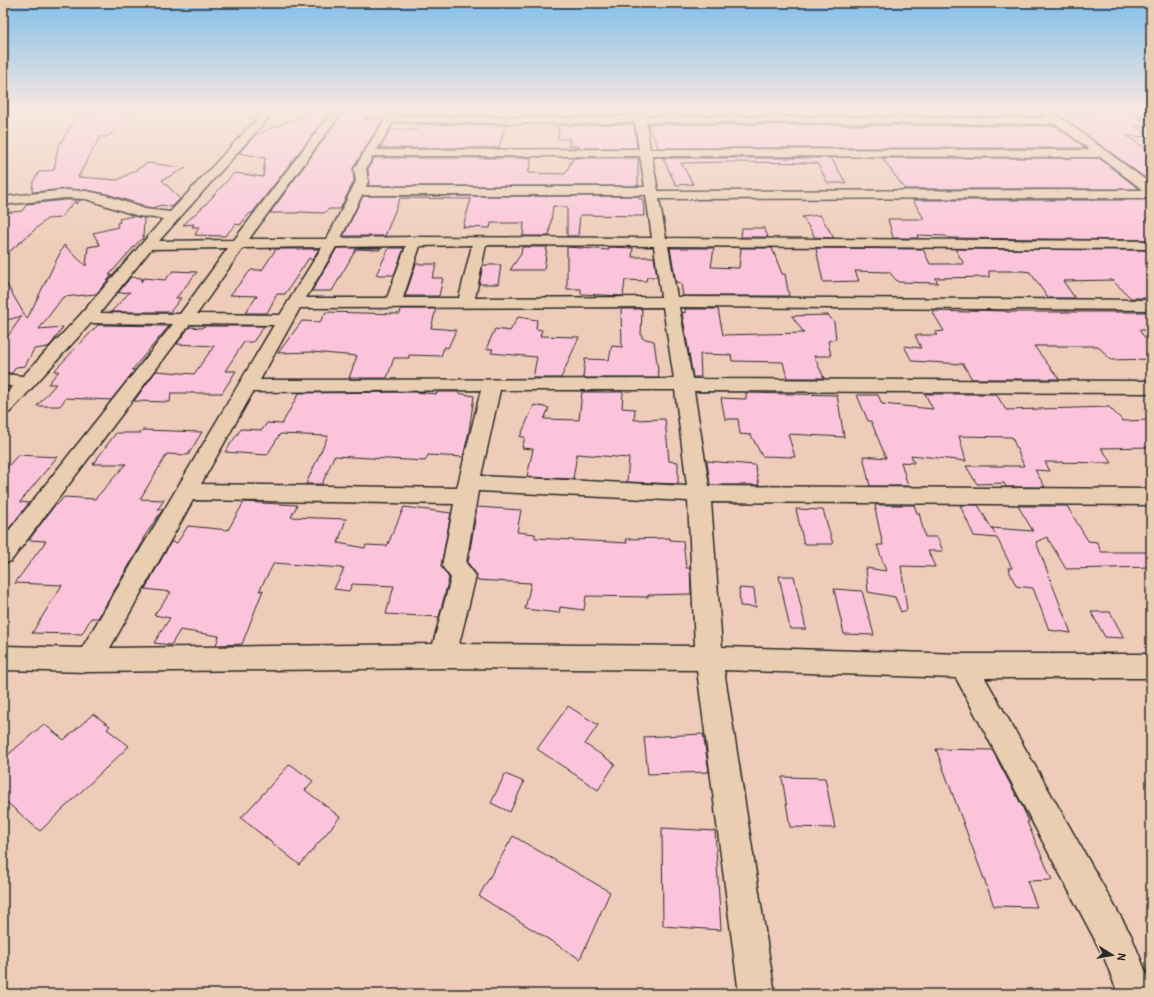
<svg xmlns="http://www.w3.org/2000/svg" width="1154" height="997" font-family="Pangolin,sans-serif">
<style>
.building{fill:#fcc4db;stroke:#2b2b2b}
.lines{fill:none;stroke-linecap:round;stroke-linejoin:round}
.minor-casing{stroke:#2b2b2b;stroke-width:3}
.minor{fill:#eaceb1;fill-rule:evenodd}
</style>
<rect width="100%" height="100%" fill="#eeccb9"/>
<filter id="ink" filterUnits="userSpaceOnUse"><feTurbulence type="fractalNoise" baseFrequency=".025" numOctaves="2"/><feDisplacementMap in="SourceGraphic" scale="8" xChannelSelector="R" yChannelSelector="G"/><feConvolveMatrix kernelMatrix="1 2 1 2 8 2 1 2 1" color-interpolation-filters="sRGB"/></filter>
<g filter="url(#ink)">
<path class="building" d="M99 109H135L112 133 107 137H100L78 177 118 180 148 163 186 168 162 180 180 199 172 207 161 205 152 208 107 194 86 190 66 189 32 192 33 182 39 172 54 170 58 147 79 113 98 112Z
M559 109H632V115L559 116Z
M644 109H843L848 116 645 115Z
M907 109H1034L1043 116H914Z
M1091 109H1124L1151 126H1135L1151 137 1127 136 1151 152V182L1054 112H1097Z
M317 110H332L252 213 249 214 240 225 236 224 225 236 195 235 199 227H192L194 224 183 225 206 204 234 173 263 177 265 158 239 153 255 135Z
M345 110H376L364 119H383L353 168 354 181 340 209H329L324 213 299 212 298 213H270Z
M419 124 505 125 499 148H380L390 130H416Z
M634 124 637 148H578L579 146H569L570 139H558L559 125Z
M648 124 1055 126 1086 148H658Z
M374 158H532L528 173 565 174 573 158H638V186H368L369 181 368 169Z
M663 158H831L846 183H828L817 163 728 162 681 163 693 184 676 185Z
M882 158H1099L1139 189H905Z
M363 196H639V199H643L644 216 580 215 578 236H567V207L553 206 549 236H523L524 223H491L490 228 463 227 471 199 400 198 385 236H343Z
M66 200H81L76 204 75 201 60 218 47 219 3 257V213L22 211 27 204Z
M913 200H1151V220H1145L1151 225V240L948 238 946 236 917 235 918 238H893L888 219H924Z
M820 215 834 238 814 237 813 233 802 217Z
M133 216 144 218 143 239 140 240 109 275H112L96 294 63 297 39 329 63 327 52 343 48 347 34 349 25 366 16 367 12 373H3V343L22 316 3 321V278L27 319 64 245 86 266 88 247 100 245 93 233 118 227 117 223 120 222 119 219Z
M742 228H764L768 237H741Z
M522 247H547L544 270H510L521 254Z
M567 247 609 250V247L633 248 632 257H654L657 277H647L646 281 625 280 623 296 581 294V289H567Z
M337 248H380V250L356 249 332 291H312Z
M389 248H404L394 275H376Z
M670 248H714L711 267 739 268 741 248H772L782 274H785L789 296H683L681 283 676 282Z
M816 248 923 249 930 264H964L955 249 1151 250V298H1131L1112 280 1063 281 1075 298H1048L1030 272 1023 271H989V277L935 278 938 283 898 282 889 272 855 271 859 281 823 282Z
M276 249H319L312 260 309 258 285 294H277L267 313H245L257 296 230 295 251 270H262Z
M416 264H437L432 278H443L439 296H405Z
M483 265H501L498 284H479Z
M173 271 197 272 176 298H181L170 312H111L130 292 118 293 131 277 142 278 141 282 144 278 165 280Z
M401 309H436L431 328 456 330 448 348 444 347 441 356 409 355V358H394L387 378H349L357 356 312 352 278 353 302 321 320 322 326 312 400 314Z
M621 309H642L641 335H642V338L654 341 659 378H583L585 359 609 360 612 346 622 347Z
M685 309H718L723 335 804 333 792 316 828 315 834 322 836 339 828 341 831 356H814L824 378H787L783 362 732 361 731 355 700 354 701 377H693L682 312 685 313Z
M969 310 1005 311 1006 312H1151V330H1139L1151 346V359L1111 360 1098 346H1034L1059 379H972L963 364 912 361 904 346 921 348 915 335H938L935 332 944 331 932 311 970 312Z
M518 317 537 320 536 329 542 330 540 336 579 337 561 378H533L537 357 491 353 493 349H486L495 329 510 331Z
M98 325 169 326 132 370H135L111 400 66 398 60 406H37L56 384H48L59 371H54Z
M204 326H264L253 342H244L225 371H236L222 393H171L170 402 134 401 156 371 194 374 214 346 177 344 189 327 202 328Z
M414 392 437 394V392H458V393L474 396 469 431 463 457 428 455 425 461 334 456 322 484H306L328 436 280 434 267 455 225 452 241 429 262 430 267 423 282 424 299 393Z
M582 392H623L622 408 635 409 634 420 665 419 669 461 678 462V484L627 482 629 458 577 454 573 479 527 477 533 449 522 448 525 437H520L534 405 549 408 544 419 579 420Z
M746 393 837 395 844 437 788 434 795 457 762 456 751 435 740 434 738 419H725L721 398 746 399Z
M925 394H996L1006 410 1109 407 1123 421 1151 420V447L1101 448 1112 463 1045 462 1050 471 1035 470 1045 487H1006L1004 483 977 484 966 466H1024L1012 437 959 436 966 461 911 455 914 463 901 462 908 486H870L863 456 886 458 871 421H868L857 395H878L882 404 933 409Z
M143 430 202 432 188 455 167 454 140 499 164 500 158 509H163L142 540H144L98 618H91L82 634 32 633 62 585 15 583 46 541 29 540 55 505H57L64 497 95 499 126 464H93L116 433H141Z
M18 455 57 457 20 502 29 503 3 536V472Z
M707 461 755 465 759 485H710Z
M244 502 297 505 291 517 346 519 338 543 365 548 366 545 387 546 404 507 451 513 441 566 449 578 439 617 386 614 394 586 352 584 349 591 334 589 344 569H341L342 568 274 563 259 591 263 590 242 644 216 645 219 636 180 630 171 645 154 643 170 618 154 615 171 592 145 589 171 542 177 543 188 526 228 530Z
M875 505H914L917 513H919L925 537H937L943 551H928L935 567 901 566 907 610 901 612 895 597 868 592 866 568 886 571 877 545H883L875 509 876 510Z
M960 505H978L995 534 992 528 1033 531 1018 506H1067L1088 541 1097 542 1101 552H1151V567L1066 569 1047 537 1036 542 1071 633 1049 630 1033 588 1016 586 1008 568H1012L997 538 974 536Z
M477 507 521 510 517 532 535 534V538L627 543 626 539 670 538V540L683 541 686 568H690L691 594 648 595V597L586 596 584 610 560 607 559 613 525 609 531 583 476 580 477 575 468 563Z
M796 509 823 510 833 544H804Z
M779 576H794L806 629H790Z
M739 588 754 589 756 607 740 606Z
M834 589 862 591 874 635 844 634Z
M1091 612H1110L1124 638 1105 637Z
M568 706 598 725 585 744 615 764 598 790 537 749Z
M93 714 110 726 107 729 129 746 40 831 3 799V759L44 724 64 740Z
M703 734 709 772 648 774 644 737Z
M936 749 992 750 1022 806 1029 822H1027L1052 880 1027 881 1037 907 994 906Z
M290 764 313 781 305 790 340 817 300 865 241 818Z
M505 774 524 782 510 812 491 803Z
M782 777 825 778 835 828 790 827Z
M662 828 715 831 721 930 663 926Z
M513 836 610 892 580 959 479 896Z"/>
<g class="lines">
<defs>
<path id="minor" d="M266 109H276L159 241 234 240 334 109H344L249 239H327L356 181 354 169 391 109H401L397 116 586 118 634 116 633 109H643L644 116 1047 118 1041 112 1046 109 1063 119 1151 184V198L659 199 666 238 1151 241V249L668 246 677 297 1151 300V310L679 307 692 379 1151 381V393L694 391 709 486 1151 489V505L711 502 722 647 964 654H1151V678H985L1131 935 1151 985V994H1118L1104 957 956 678 724 670 775 994H739L697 670 443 668 89 672 3 670V646L82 648 274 325 190 324 11 561 3 564V538L173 324 91 323 10 412 3 414V397L13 386H3V374L23 376 81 314 163 219 138 216 86 199 66 198 3 205V197L66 190 86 191 106 195 145 209 170 212ZM393 122 586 124 635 122 639 149 377 150ZM646 122 1056 124 1090 150 650 149ZM373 156H640L645 187H366L368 181 366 169ZM652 156 1100 157 1143 190 658 191ZM362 195H646L652 238 415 237 341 238ZM472 245 459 298H403L420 246ZM486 245 654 246 661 297 475 298ZM406 246 387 298H306L336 247ZM322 247 280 315 197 314 243 248ZM228 248 180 314 100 313 151 249ZM663 307 674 379 260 380 300 308ZM481 390 457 488 201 484 253 392ZM500 390H675L687 486 481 476ZM478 491 688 501 695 646 459 644 476 576 466 563ZM193 500 454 504 442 566 451 578 433 644 110 648Z
M1130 109H1142L1151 114V121Z"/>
</defs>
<use href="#minor" class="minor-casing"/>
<use href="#minor" class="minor"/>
</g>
</g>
<linearGradient id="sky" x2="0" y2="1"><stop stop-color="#84bfeb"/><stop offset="0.44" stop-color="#f7e8e0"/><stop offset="1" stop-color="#f7e8e0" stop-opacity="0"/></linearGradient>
<rect width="1154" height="248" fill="url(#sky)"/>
<rect width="1154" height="997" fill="none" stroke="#eaceb1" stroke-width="16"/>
<rect x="8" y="8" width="1138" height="981" fill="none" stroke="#2b2b2b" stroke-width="1.5" filter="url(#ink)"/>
<g transform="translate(1112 955) rotate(101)" stroke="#eaceb1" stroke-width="3" paint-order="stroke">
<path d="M0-3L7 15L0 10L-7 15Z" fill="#2b2b2b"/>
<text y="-6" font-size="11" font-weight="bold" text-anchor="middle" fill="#2b2b2b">N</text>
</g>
</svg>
